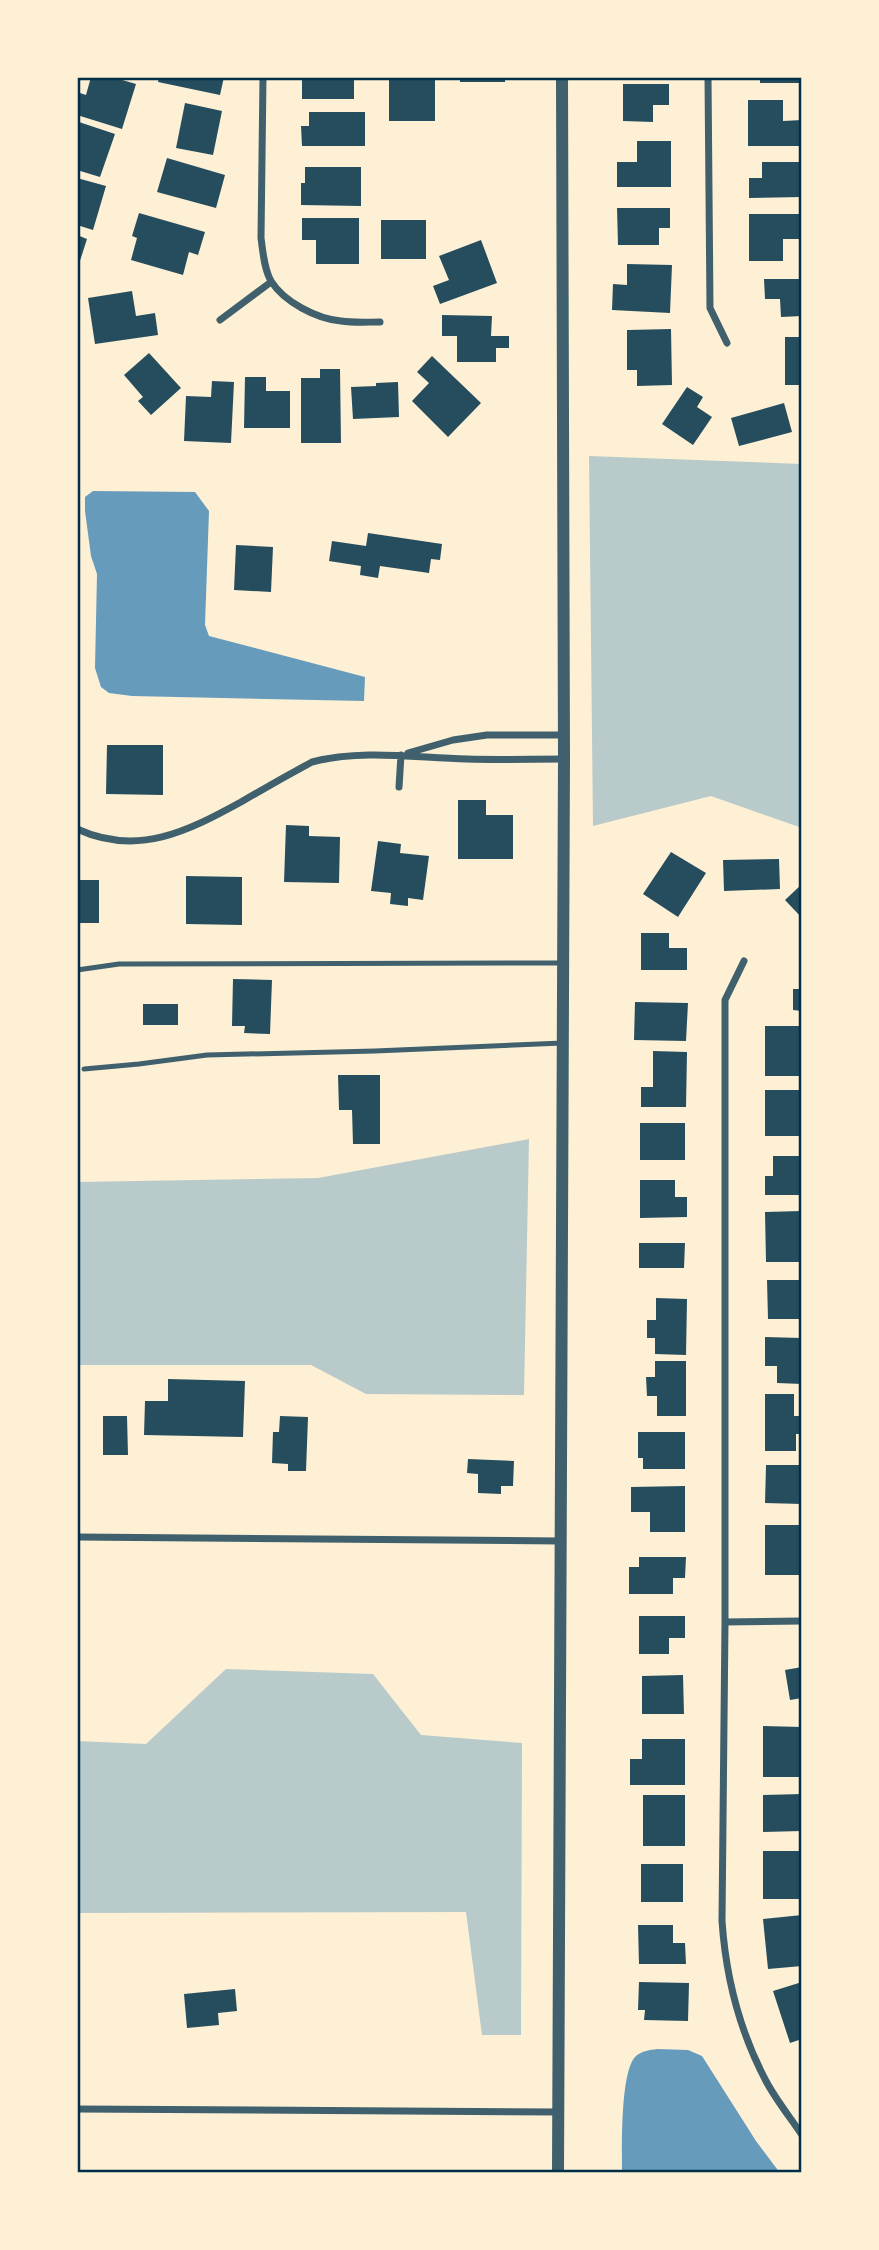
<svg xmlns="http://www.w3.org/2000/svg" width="879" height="2250" font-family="Overpass,sans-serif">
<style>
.green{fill:#b9caca}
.water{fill:#669bbc}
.building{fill:#264d5e}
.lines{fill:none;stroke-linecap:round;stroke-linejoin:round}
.service{stroke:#3f606c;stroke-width:5}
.minor{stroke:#3f606c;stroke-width:7}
.tertiary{stroke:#3f606c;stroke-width:12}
.neatline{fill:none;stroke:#003049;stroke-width:2.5}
</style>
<rect width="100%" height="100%" fill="#fdf0d5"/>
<path class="green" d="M589 456 802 464V828L711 796 593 826Z
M529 1139 524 1395 366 1394 311 1365H77V1182L318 1178Z
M226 1669 373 1674 421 1735 522 1743 521 2035H482L466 1912 77 1913V1741L146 1744Z"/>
<path class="water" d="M93 491 195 492 209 511 205 625 209 636 365 677 364 701 132 696 109 693 101 687 95 668 97 574 91 556 85 511V497Z
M657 2049 688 2050 702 2056 756 2141 780 2173H622C622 2150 620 2070 636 2056 642 2051 650 2050 657 2049Z"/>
<path class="building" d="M91 77H112L136 84 122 129 77 115V92L86 95Z
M159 77H224L220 95 158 82Z
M354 77V99H302V78Z
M389 77H435V121H389Z
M460 77H505V82H460Z
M760 77H801V83H760Z
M623 84H669V105H653V122L623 121Z
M748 100H783V121L802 120V146H748Z
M185 103 222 111 213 155 176 148Z
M309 112H365V146H302L301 126H309Z
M79 122 115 134 100 177 77 170Z
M637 141H671V187H617V162H637Z
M167 158 225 175 216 208 157 192Z
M762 162H802V197L749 198V178H762Z
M305 167H361V206L301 205V183H305Z
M77 178 106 186 93 230 77 225Z
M617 208H670V228H659V245H618Z
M139 213 205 232 198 255 189 252 183 275 131 260 137 238 132 236Z
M749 214H802V239H783V261H749Z
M302 218H359V264H316V240H302Z
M381 220H426V259H381Z
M77 235 87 239 78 267H77Z
M481 240 497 283 440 304 433 286 449 280 439 256Z
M627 264 672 265 670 313 612 310 613 284 627 285Z
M764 279H802V316L781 317 780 299H765Z
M132 291 136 316 155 313 158 335 95 344 88 298Z
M442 315 492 316 491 336H509V348H496V362H457V336H442Z
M671 329 672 385 637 386V370H627V330Z
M785 337H802V385H785Z
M149 353 181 388 151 415 138 401 143 397 124 375Z
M432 356 481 403 448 437 412 401 429 383 417 372Z
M320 369H340L341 443H301V378H320Z
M245 377H266V391H290V428H244Z
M212 381 234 382 231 443 184 441 186 396 211 397Z
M398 382 399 417 353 419 351 387 376 386V383Z
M687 387 703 397 697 407 712 417 693 445 662 424Z
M784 403 792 432 739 446 731 418Z
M368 533 442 544 440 560 431 559 429 573 380 566 378 578 360 575 361 566 329 561 332 541 366 546Z
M236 545 273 547 271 592 234 590Z
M107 745H163V795L106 794Z
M458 800H486V815H513V859H458Z
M286 825 309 826V836L340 837 339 883 284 882Z
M378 841 401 844 400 853 429 856 423 900 408 898V906L390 904 391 893 371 891Z
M671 852 706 873 678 917 643 894Z
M779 859 780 889 724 891 723 860Z
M186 876 242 877V925L186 924Z
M77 880H99V923H77Z
M802 884V918L785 900Z
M641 933H669V948H687V970H641Z
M233 979 272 980 270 1034 244 1033 245 1026H232Z
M793 989H802V1011L793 1010Z
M635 1002 688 1003 686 1041 634 1040Z
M143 1004H178V1025H143Z
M765 1026H802V1076H765Z
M653 1051 687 1052 686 1107H641V1087H653Z
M338 1075H380V1144H353L352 1110H339Z
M765 1090H802V1136H765Z
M640 1123H685V1160H640Z
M773 1156H802V1195H765V1176H773Z
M640 1180H675V1197H687V1217L640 1218Z
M802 1211V1262H766L765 1212Z
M639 1243H685L684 1268H639Z
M767 1280H802V1319H768Z
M656 1298 687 1299 686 1355 655 1354V1338H647V1320H656Z
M765 1337 802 1338V1384L777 1383V1366H765Z
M655 1361H686V1416H657V1396H647L646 1377H655Z
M168 1379 245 1381 243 1437 144 1435 145 1401H168Z
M765 1394H794V1416H802V1434H796V1451H765Z
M103 1416H127L128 1455H103Z
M280 1416 308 1417 306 1471H288V1464L272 1463 273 1432H279Z
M638 1432H685V1469H643V1458H638Z
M468 1459 514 1461 513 1486H501V1494L478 1493V1474L467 1473Z
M766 1465H802V1504L765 1503Z
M685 1486V1532H650V1512H631V1487Z
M765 1525H802V1575H765Z
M639 1557H686L685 1578H673V1594H629V1567H639Z
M639 1616H685V1638H669V1654H639Z
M802 1667V1698L790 1700 785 1670Z
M683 1675 684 1714H642V1676Z
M763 1726 802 1727V1777H763Z
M642 1739H685V1785H630V1759H642Z
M802 1794V1831L763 1832V1795Z
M643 1795H685V1846H643Z
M763 1851H802V1899H763Z
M641 1864H683V1902H641Z
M802 1915V1966L768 1969 763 1919Z
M638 1925H673V1943H685L686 1964H639Z
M639 1982 689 1983 688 2021 644 2020 645 2010H638Z
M802 1982V2039L790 2043 773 1991Z
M235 1989 237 2011 218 2013 219 2025 187 2028 184 1994Z"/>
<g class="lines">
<path class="service" d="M77 970 119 964 563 963
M84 1069 139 1064 207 1055 375 1051 563 1043"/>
<path class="minor" d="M263 77 261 238C263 252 264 269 271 281 284 302 317 319 341 321 354 323 367 322 380 322
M708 77 710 308 727 343
M220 320 271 282
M408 753 453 740 487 735H564
M399 787 401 755
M77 829C138 857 188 831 241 802 265 788 288 775 312 762 363 749 416 758 467 759 500 760 532 759 564 759
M744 961 725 1000V1622L722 1921C726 1979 739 2030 766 2081 776 2100 790 2117 802 2135
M77 1537 561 1541
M725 1622 802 1621
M77 2109 558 2112"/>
<path class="tertiary" d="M558 2173 564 759 562 77"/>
</g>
<rect width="879" height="2250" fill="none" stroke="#fdf0d5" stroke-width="158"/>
<rect x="79" y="79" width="721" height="2092" class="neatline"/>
</svg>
